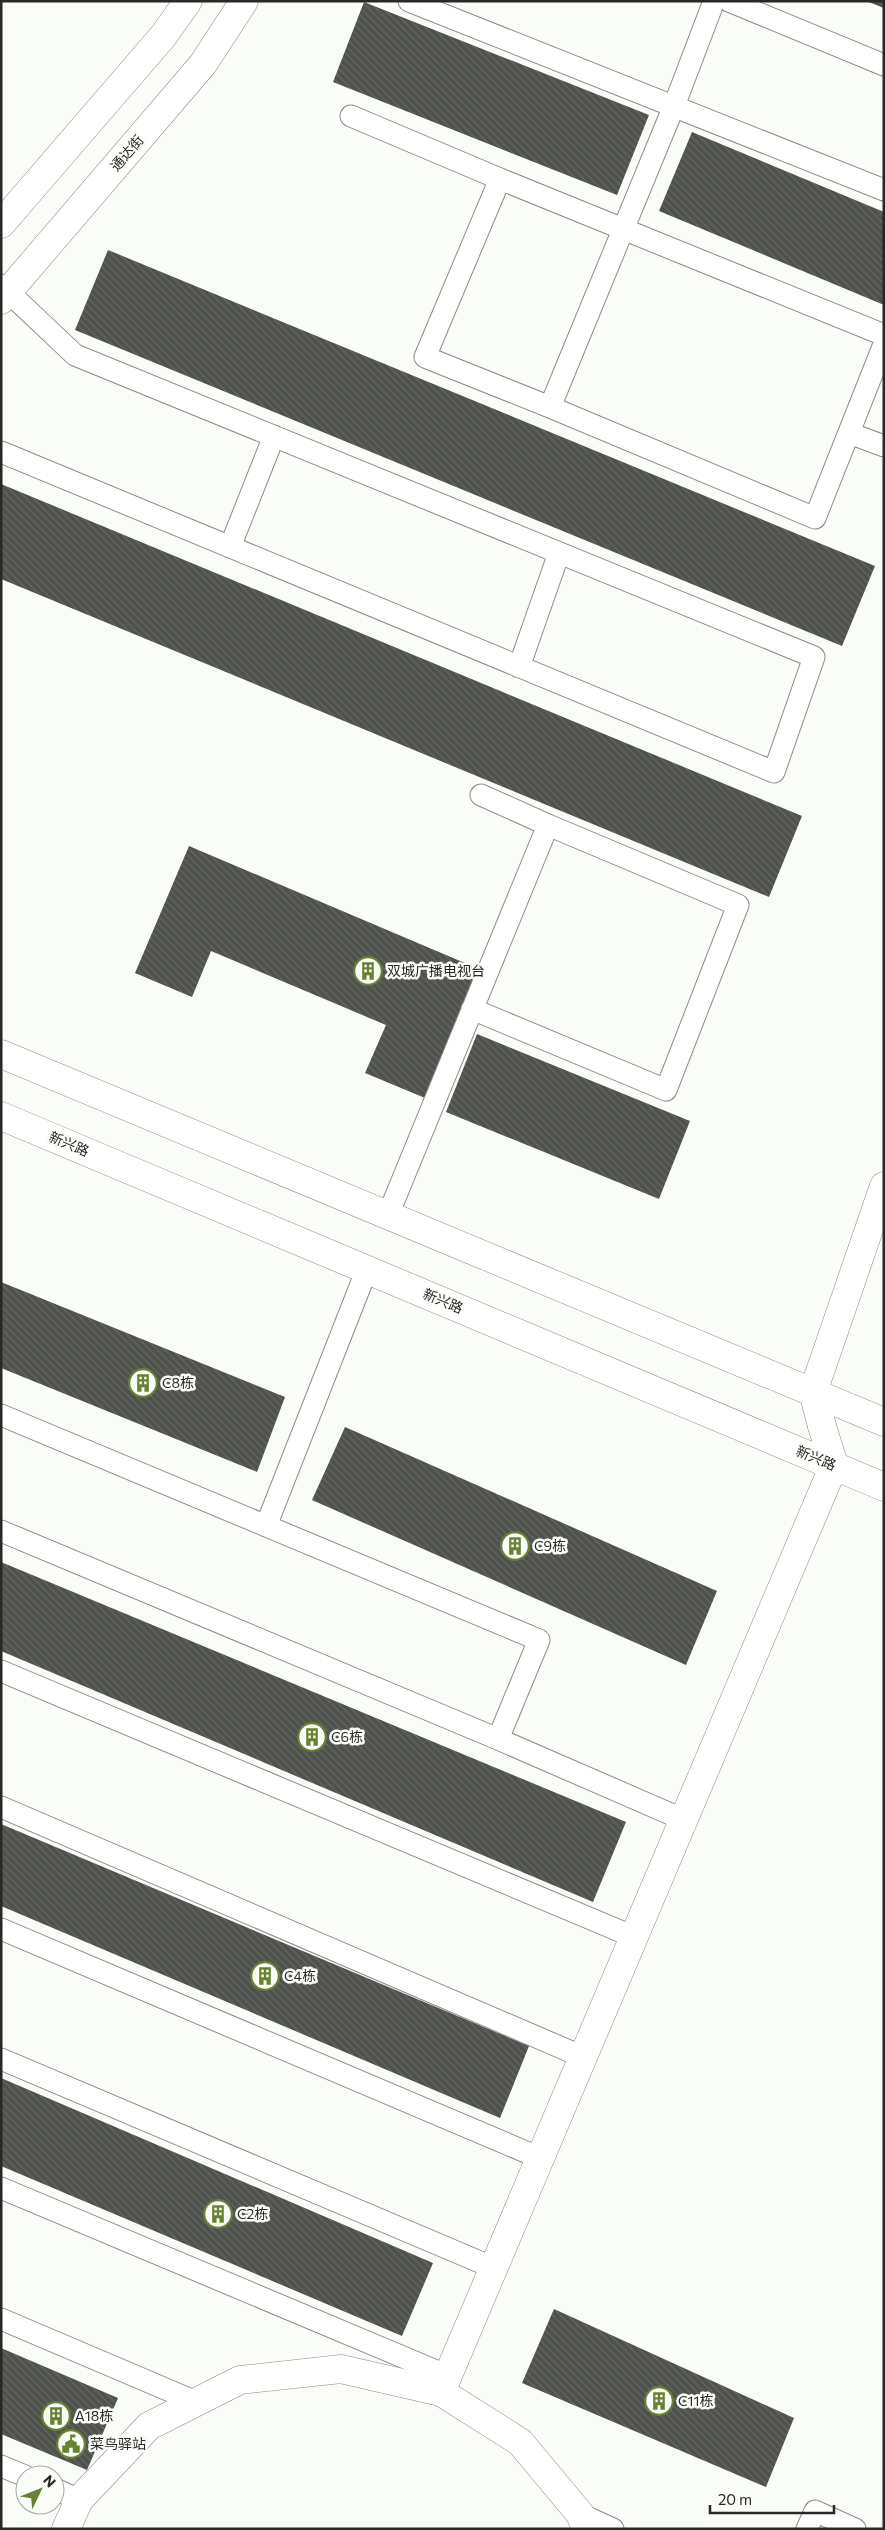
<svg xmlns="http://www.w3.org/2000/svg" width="885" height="2530" font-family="Commissioner,'Noto Sans SC',sans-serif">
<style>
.building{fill:url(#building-back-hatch)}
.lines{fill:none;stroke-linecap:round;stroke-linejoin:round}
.lane-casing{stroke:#8b8d88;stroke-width:23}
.street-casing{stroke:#8b8d88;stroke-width:29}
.secondary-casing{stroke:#8b8d88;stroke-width:29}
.lane{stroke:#fff;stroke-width:21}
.street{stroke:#fff;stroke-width:28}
.secondary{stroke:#fff;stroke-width:28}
.labels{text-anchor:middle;stroke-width:5;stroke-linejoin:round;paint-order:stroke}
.street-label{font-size:14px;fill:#282927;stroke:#fafcf7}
.poi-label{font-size:14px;fill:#282927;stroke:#fafcf7;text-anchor:start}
</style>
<defs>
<pattern id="building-back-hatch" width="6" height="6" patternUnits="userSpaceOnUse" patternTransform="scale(1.25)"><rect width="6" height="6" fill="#4f514c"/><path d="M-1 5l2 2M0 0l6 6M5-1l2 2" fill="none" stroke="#656763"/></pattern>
</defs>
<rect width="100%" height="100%" fill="#fafcf7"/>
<path class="building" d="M866 1H884V8Z
M364 2 649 115 617 195 333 82Z
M692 132 884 212V305L659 211Z
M108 250 875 566 842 646 75 330Z
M1 484 802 816 769 897 1 579Z
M189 846 479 969 425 1098 365 1073 386 1025 211 951 192 997 135 973Z
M477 1034 690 1121 659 1199 446 1112Z
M1 1282 285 1397 257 1472 1 1368Z
M345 1427 717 1591 686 1665 312 1500Z
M1 1562 626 1822 593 1902 1 1651Z
M1 1824 529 2046 500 2118 1 1906Z
M1 2078 433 2263 402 2336 1 2166Z
M554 2309 794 2418 766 2487 522 2383Z
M1 2348 118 2398 87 2470 1 2434Z"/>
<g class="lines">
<defs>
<path id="lane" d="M409 1 884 190
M729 1 884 65
M351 116 500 179
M1 285 75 355 814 657 774 772 1 452
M884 335 500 179 425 357 550 407 815 518 884 344
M550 407 674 106 714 1
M849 433 884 446
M230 547 274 436
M519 667 559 553
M472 1009 666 1090 738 905 548 825
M388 1215 548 825 481 795
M1 1415 539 1640 498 1739 1 1531
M266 1526 367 1269
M1 1671 634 1937
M498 1739 682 1819
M1 1807 583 2057
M1 1929 540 2158
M1 2059 494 2268
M1 2188 448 2376
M1 2319 196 2402
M1 2466 25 2476
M55 2489 79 2500
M580 2514 613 2529
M807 2529 815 2511 855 2529"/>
<path id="street" d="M441 2392 834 1465 822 1426
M66 2529 79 2500 149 2426 240 2380 341 2369 441 2392 520 2442 580 2514 586 2529"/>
<path id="secondary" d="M1 224 164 35 188 1
M1 300 203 64 244 1
M1 1054 884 1422
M1 1116 884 1487
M822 1426 813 1392 884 1186"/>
</defs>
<use href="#lane" class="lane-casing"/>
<use href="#street" class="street-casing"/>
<use href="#secondary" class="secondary-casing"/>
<use href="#lane" class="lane"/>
<use href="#street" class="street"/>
<use href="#secondary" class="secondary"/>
</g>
<defs>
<symbol id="building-ring" viewBox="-11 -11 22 22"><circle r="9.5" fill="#fafcf7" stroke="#698133" stroke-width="1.5"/><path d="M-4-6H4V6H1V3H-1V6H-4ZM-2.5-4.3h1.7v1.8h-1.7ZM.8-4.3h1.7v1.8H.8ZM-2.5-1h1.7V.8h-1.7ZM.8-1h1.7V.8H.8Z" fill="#698133"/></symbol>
<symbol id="civic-ring" viewBox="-11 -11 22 22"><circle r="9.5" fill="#fafcf7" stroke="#698133" stroke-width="1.5"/><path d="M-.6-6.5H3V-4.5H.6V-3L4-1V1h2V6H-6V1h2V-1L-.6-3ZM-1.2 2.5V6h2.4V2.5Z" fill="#698133"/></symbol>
</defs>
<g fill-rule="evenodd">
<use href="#building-ring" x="352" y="955" width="32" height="32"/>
<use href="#building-ring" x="127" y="1367" width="32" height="32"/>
<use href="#building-ring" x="499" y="1530" width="32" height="32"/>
<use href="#building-ring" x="296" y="1721" width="32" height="32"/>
<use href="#building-ring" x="249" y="1960" width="32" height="32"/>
<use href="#building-ring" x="202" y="2198" width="32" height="32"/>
<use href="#building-ring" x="643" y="2385" width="32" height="32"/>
<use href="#building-ring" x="40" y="2400" width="32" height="32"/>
<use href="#civic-ring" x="55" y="2428" width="32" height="32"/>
</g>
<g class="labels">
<g class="street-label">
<text transform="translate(127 153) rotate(-49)" y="5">通达街</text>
<text transform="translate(69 1144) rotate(23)" y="5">新兴路</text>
<text transform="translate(443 1301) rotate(23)" y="5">新兴路</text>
<text transform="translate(816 1458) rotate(23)" y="5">新兴路</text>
</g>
<g class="poi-label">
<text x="387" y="976">双城广播电视台</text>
<text x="162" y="1388">C8栋</text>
<text x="534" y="1551">C9栋</text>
<text x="331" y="1742">C6栋</text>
<text x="284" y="1981">C4栋</text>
<text x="237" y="2219">C2栋</text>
<text x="678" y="2406">C11栋</text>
<text x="75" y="2421">A18栋</text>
<text x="90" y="2449">菜鸟驿站</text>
</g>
</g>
<rect width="885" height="2530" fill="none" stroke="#282927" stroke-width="5"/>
<g transform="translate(40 2490) rotate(47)"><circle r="24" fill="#fafcf7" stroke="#a6a8a4"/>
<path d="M0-4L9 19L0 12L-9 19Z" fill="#698133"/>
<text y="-8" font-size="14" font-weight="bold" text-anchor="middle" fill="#282927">N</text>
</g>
<path d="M710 2505v8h124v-8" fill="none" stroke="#282927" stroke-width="2.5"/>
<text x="718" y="2505" font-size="15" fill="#282927" stroke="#fafcf7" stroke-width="4" paint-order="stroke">20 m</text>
</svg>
